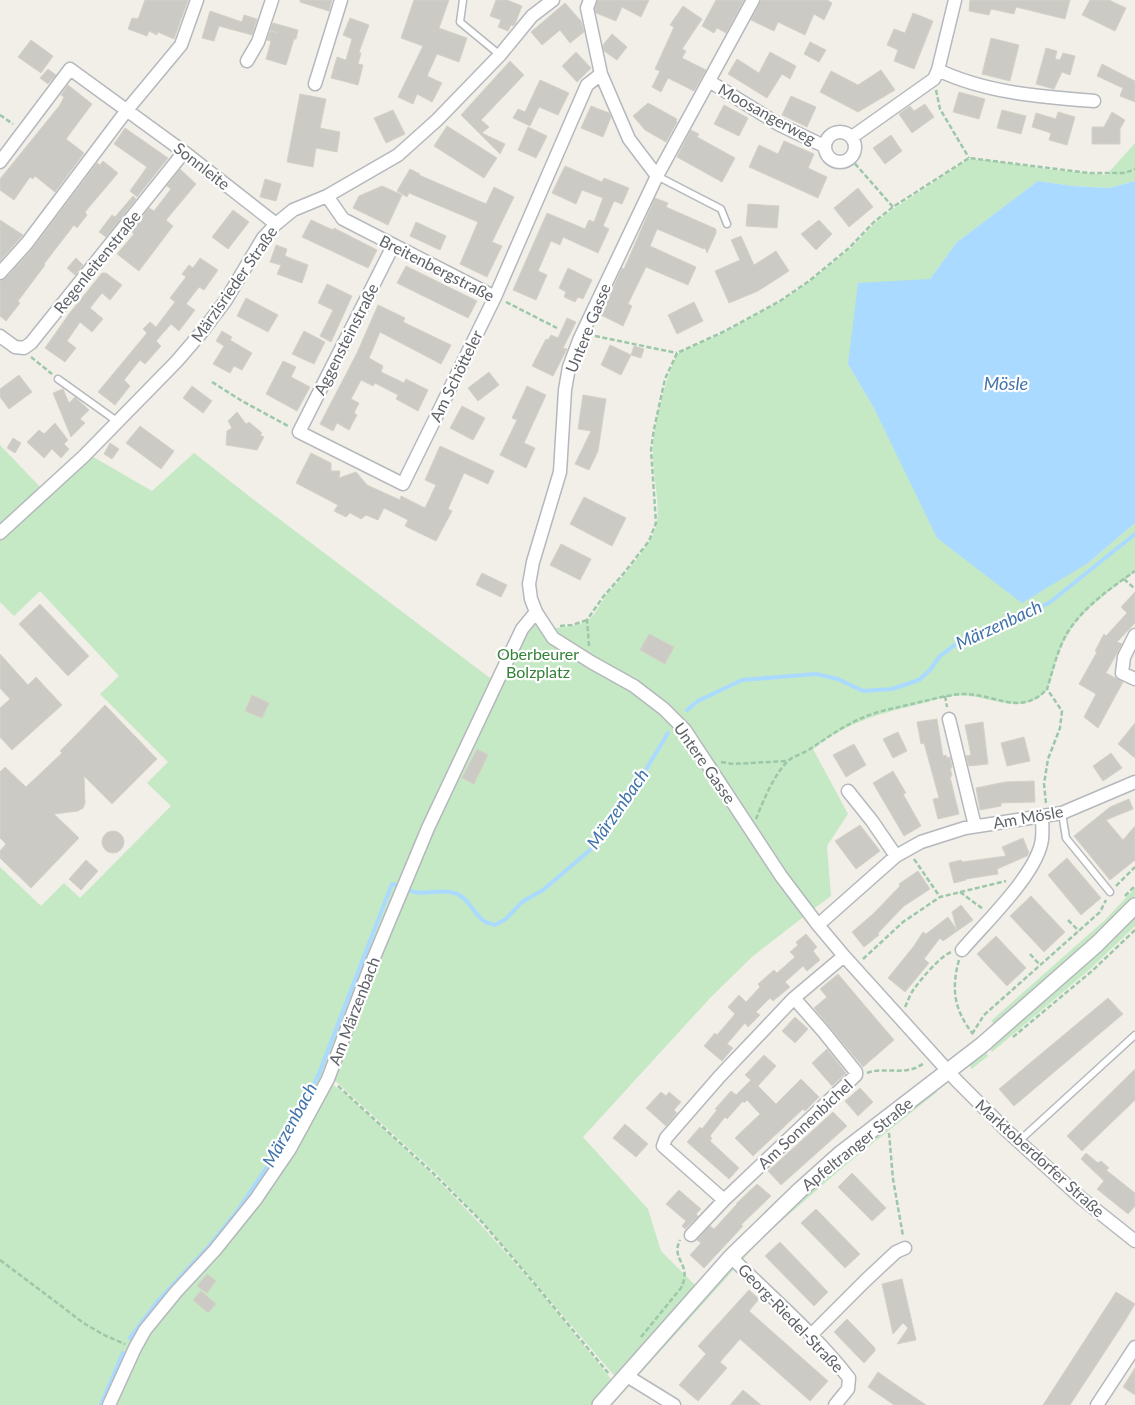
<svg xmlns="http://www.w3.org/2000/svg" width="1135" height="1405" font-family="Lato,sans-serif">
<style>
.green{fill:#c5e8c5}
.water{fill:#aadaff}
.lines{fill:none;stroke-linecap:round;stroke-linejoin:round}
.stream{stroke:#aadaff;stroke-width:4}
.building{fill:#cccac5;stroke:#d6d1c6}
.service-casing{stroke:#b5b8bc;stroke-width:9}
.minor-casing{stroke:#b5b8bc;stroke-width:15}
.tertiary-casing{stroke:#b5b8bc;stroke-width:18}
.path{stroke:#9cc7a9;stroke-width:2.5;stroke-dasharray:5 2.5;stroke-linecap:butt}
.service{stroke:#fff;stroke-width:6}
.minor{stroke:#fff;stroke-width:12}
.tertiary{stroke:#fff;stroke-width:15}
.labels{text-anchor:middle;stroke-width:4.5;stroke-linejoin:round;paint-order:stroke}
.street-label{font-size:16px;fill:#5f6368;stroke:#fff}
.park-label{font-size:16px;fill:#348238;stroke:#fff}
.water-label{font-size:18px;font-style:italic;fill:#4174aa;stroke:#fff}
</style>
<rect width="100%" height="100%" fill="#f1efe8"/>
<path class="green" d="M1135 143V181L1109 188 1073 186 1038 181 957 242 930 279 848 364 875 410 1088 563 1135 523V572C1114 587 1081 611 1069 633 1064 641 1060 649 1057 658 1051 675 1052 694 1032 701 1012 709 989 698 969 696 954 694 938 699 924 703 882 713 848 721 813 749L848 814 827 846 831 896 812 910 783 872 688 727 549 629C561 627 576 627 587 621 594 617 600 604 605 597 619 580 654 544 657 523 660 499 652 474 653 450 654 420 665 382 677 354L725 332 780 302 809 282 850 249 875 223 892 210 969 159 985 160 1054 170 1109 175 1110 171Z
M0 445 43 490 0 530Z
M194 453 258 503 494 681 326 1078 255 1197 174 1289 107 1405H0V867L41 906 64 883 80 898 171 806 147 783 168 762 100 694 119 676 40 591 14 616 0 602V538L90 455 152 491Z
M535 617 541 626 632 687 681 730 806 915 753 956 710 998 583 1137 648 1209 661 1251 697 1287 618 1380 484 1223 436 1173 331 1077 442 803Z
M1135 888V897L1118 914 996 1026 991 1021 1105 920Z
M1135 916V926L1090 969 992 1052 989 1048Z
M985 1051 988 1056 972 1069 968 1064Z
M329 1082 348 1096 433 1175 480 1224 537 1288 615 1384 594 1405H111L136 1349 216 1251Z
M933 1087 937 1092 848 1163 764 1236 612 1405H605L734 1262 844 1159Z"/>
<path class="water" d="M1038 181 1073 186 1109 188 1135 181V523L1088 563 1022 603 937 538 875 410 848 364 858 283 930 279 957 242Z"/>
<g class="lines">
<path class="stream" d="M687 710 698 701 742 680 816 674 838 679 863 691 892 689 919 680 930 670 940 656 960 641 1049 603 1135 534
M408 890C424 897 439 888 455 893 469 898 473 913 484 921 487 923 492 924 495 925L506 919 522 902 543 890 590 850 631 794 668 733
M130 1338 158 1301 210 1245 238 1210 280 1148 295 1122 318 1076 392 884 397 885
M101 1405 123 1353"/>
</g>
<path class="building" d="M145 0H188L174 39 158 32 157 35 149 31 147 36 128 29 132 18 138 19Z
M300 0H332L329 11 300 2Z
M414 0H449L439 28 467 38 459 62 437 54 427 76 442 83 432 102 417 94 413 104 398 97 423 46 401 38Z
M496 0H507L522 6 515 24 513 26 511 25 508 31 498 27 501 20 490 16Z
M598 0H649L641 17 622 7 616 21 596 13 595 9Z
M716 0H744L726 33 717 28 714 33 702 26Z
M761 0H827L832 3 824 20 814 14 805 35 778 22 774 31 751 20Z
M970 0H1070L1065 19 1016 7 1014 14 991 9 989 15 969 11Z
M1090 0H1109L1126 8 1115 31 1082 15Z
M565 3 581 21 584 32 570 43 560 30 542 45 531 32Z
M683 6 702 19 682 49 686 51 682 58 706 70 694 91 668 78 661 92 652 87 660 71 655 69 674 27 670 25Z
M210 11 242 22 244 15 257 19 252 35 219 26 214 41 202 38Z
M913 13 933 21 914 69 894 61 898 50 887 45 894 29 905 33Z
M350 18 369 25 359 52 361 53 358 64 363 65 358 85 331 78 337 57 346 60 352 39 343 35Z
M273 23 298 30 296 39H294L286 65 266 59 271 41 267 40 270 31 278 33 270 30Z
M612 34 627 47 617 60 604 51 603 45Z
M991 38 1019 45 1010 81 982 74Z
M31 40 53 56 41 73 18 57Z
M810 42 826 50 819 62 804 54Z
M1046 48 1057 51 1055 59 1060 60 1063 53 1075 56 1070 75 1062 72 1054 89 1036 84Z
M576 52 591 68 577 82 562 66Z
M770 52 796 66 790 79 782 74 767 98 728 74 737 59 759 73Z
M510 61 524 75 481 120 489 127 482 133 505 144 500 154 461 115Z
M1102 64 1135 81V102L1120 96 1123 88 1097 76Z
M48 69 56 75 48 84 40 78Z
M881 70 895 90 858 112 820 92 831 71 858 85Z
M540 80 569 93 558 115 539 107 530 126 513 118 518 109 525 112Z
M68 85 92 104 66 139 84 153 55 192 35 176 33 179 30 177 14 200 0 190V179L60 105 64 97 61 95Z
M959 92 985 99 979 119 953 112Z
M300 94 326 99 320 128 340 132 337 152 316 148 313 167 287 162Z
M791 96 816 107 807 127 782 115Z
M648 103 677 119 676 121 677 122 666 142 645 130 633 116Z
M925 104 934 117 912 133 899 114 910 106 914 111Z
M724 105 748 118 739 136 714 124Z
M591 106 609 113 611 117 603 137 581 128Z
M393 110 405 134 386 143 374 118Z
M1002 110 1026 116 1021 134 997 128Z
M1058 112 1075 117 1067 145 1049 140 1051 133 1032 127 1036 113 1056 119Z
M1112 112 1125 120 1120 129V144H1092V127H1104Z
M447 126 497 158 484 178 434 146Z
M528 127 547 136 536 158 518 150Z
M125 128 168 158 137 197 130 191 147 167 114 144Z
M691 130 699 134 697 137 735 158 722 182 677 157Z
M891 135 902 151 885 164 873 148Z
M784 141 814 154 808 168 827 177 818 198 749 167 759 145 778 154Z
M103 161 118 173 85 212 87 215 77 228 74 225 44 264 45 265 18 301 20 303 6 321 0 316V281L6 278 33 248 97 163 100 165Z
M565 166 602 182 604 178 629 188 622 204 614 201 603 226 609 229 598 253 563 237 560 245 551 241 538 271 547 275 536 300 513 290 547 213 585 229 589 220 594 222 603 198 582 190 576 204 552 193Z
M180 169 196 184 166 220 173 226 139 271 117 254 134 234 131 231 149 208 154 211 171 189 167 186Z
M410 169 420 174 419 175 486 204 494 187 514 197 492 242 502 246 487 277 460 264 478 222 409 193 407 197 397 191Z
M265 179 281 184 276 201 260 197Z
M382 186 402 195 388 225 353 208 359 196Z
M858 188 873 207 849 227 834 208Z
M133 196 136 199 106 237 99 232 112 215 115 217Z
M655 198 668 203 666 207 716 229V233L707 253 705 247 704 249 657 229 650 246 696 267 688 285 646 267 628 304 632 306 623 326 601 315 622 268 624 269Z
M748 204 779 206 777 228 746 226Z
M233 210 249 222 228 249 212 237Z
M0 220 23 235 0 261Z
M311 220 333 230 334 228 377 250 368 268 302 237Z
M819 220 832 234 816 250 801 234Z
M416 222 446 236 440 250 410 236Z
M741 236 754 265 776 251 789 271 758 291 729 303 715 271 740 260 731 240Z
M276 245 287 249 285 256 308 265 302 283 277 274 281 265 270 262Z
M76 258 83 265 75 275 67 268Z
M200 258 218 270 204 290 199 287 186 304 195 310 179 331 171 324 156 341 161 346 145 364 140 360 124 380 130 386 115 405 98 392 147 333 143 329 150 322 156 327 175 302 170 298 186 277 182 274 189 265 193 268Z
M406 266 477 301 468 318 397 283Z
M568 268 592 280 583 299 578 297 575 302 564 297 566 292 559 288Z
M102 273H106L122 285 110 300 102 293 90 308 103 319 92 332 80 322 67 341 76 348 65 362 45 348 69 314Z
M327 284 352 296 331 342 320 336 333 310 318 303Z
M246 298 278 315 268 332 237 316Z
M694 302 703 321 677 334 668 315Z
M378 305 405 318 403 322 451 345 441 364 380 332 369 358 383 366 381 372 404 383 406 379 428 390 418 411 396 399 398 395 375 383 373 386 361 380 351 399 359 403 354 413 357 415 349 430 337 423 333 431 320 424 357 353Z
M567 318 576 322 563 348 567 349 553 376 532 366 546 339 548 340 551 335 558 338Z
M222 331 232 337 230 340 252 353 242 370 234 366 230 373 213 364 224 346 216 341Z
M304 331 325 342 314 364 292 354Z
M610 345 631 355 621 375 601 365Z
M634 346 644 349 641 358 631 355Z
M283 361 296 367 291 377 310 387 297 411 266 394Z
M489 372 499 385 478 401 468 388Z
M19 375 32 392 9 409 0 397V389Z
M192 386 212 401 203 413 183 398Z
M527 386 546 395 524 443 535 448 526 468 500 455 517 420 512 418Z
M63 389 69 403 75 397 89 410 80 419 85 423 71 437 53 393Z
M583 395 606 399 598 451 589 470 575 464 591 431 578 429Z
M462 406 485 418 473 440 450 428Z
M237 412 246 424 249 422 262 433 260 435 264 437 257 450 226 445 227 431 232 428 228 421Z
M55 423 68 440 64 444 69 449 61 458 52 449 44 458 27 442 39 430 44 434Z
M140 426 174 451 161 469 126 443Z
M13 438 21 443 15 453 7 448Z
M110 443 119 449 112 459 104 454Z
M440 446 494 471 488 484 464 473 448 509 452 511 436 541 405 526 408 520 384 508 378 520 366 515 361 519 350 513 346 517 334 511 338 505 296 483 311 453 331 463V471H340L339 478 356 472 367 485 400 500 401 496 425 508 436 485 425 480Z
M584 497 626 518 612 546 570 524Z
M561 544 591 559 580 580 550 565Z
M482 573 507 585 501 597 476 585Z
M1135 592V623L1117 642 1122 644 1106 673 1123 682 1098 728 1084 717 1096 694 1079 684 1097 652 1095 651 1104 634 1106 636 1127 613 1121 607Z
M40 604 89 656 68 676 19 624Z
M649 634 674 647 665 664 640 650Z
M0 654 28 685 36 677 62 705 12 750 0 737V708L10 699 0 688Z
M252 695 269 703 262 718 245 711Z
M105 705 157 759 112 804 84 776 85 803 83 808 78 811 54 814 79 838 31 888 0 858V851L6 844 0 838V772L5 767 26 787 62 753 60 751 73 738Z
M937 719 943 756 946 755 947 758 950 757 952 768H950L952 776 950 777 959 814 938 819 933 799 939 798 924 743 921 744 917 722Z
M983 722 988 764 969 766 966 756 971 755 965 725Z
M1135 723V758L1118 744Z
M898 732 907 751 893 758 883 739Z
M1024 737 1030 761 1007 766 1001 743Z
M854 744 866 765 846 777 833 755Z
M477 749 488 755 474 784 462 778Z
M1111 753 1122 768 1103 781 1093 766Z
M893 771 906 793 903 794 921 826 904 836 873 783Z
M1034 781 1035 802 1001 803V806L980 810 976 788 1005 782Z
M1129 799 1133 809 1106 820 1123 840 1135 826V860L1110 880 1074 836 1110 807Z
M860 825 880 851 856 869 835 841Z
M102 842a11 11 0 1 1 22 0a11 11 0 1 1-22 0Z
M1023 838 1029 853 1027 856 997 869 998 874 966 879V880L954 883 949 863 961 860 962 862 1006 856 1002 847Z
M1067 858 1101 898 1081 915 1048 875Z
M86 860 98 871 81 890 69 879Z
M918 871 930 889 904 906 878 933 879 935 864 947 852 932 873 914 900 886 899 884Z
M1031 896 1065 932 1044 952 1010 916Z
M961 905 973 920 943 941 940 938 924 959 929 963 905 992 888 978 914 946 923 932 926 934 948 917 957 930 952 912Z
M806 934 817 947 813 951 820 960 807 971 803 966 785 982 790 987 773 1001 770 998 756 1012 760 1015 748 1027 745 1023 727 1044 733 1048 722 1061 704 1046 715 1033 717 1035 735 1014 728 1007 739 995 746 1002 760 987 758 984 774 970 777 973 795 957 790 952 798 945 796 942Z
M996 936 1026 968 1007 986 977 954Z
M838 974 894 1040 863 1067 814 1008 827 997 820 989Z
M1108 998 1123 1014 1014 1106 999 1089Z
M795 1017 808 1029 795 1043 782 1031Z
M827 1049 846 1073 832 1086 812 1063Z
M764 1055 776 1066 758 1086 776 1104 801 1079 819 1097 805 1111 803 1109 753 1156 735 1138 760 1114 747 1100 744 1103 743 1101 727 1119 725 1117 710 1136 712 1138 710 1141 739 1168 729 1179 687 1142 700 1127 702 1129 717 1110 715 1109 731 1091 736 1095 751 1080 745 1075Z
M1135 1069V1100L1082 1151 1067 1136Z
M860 1088 873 1102 858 1116 845 1101Z
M661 1092 666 1096 669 1092 681 1102 674 1110 677 1113 666 1126 646 1108Z
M833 1112 847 1126 781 1185 768 1171Z
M625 1124 648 1144 636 1157 613 1138Z
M1086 1153 1098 1163 1101 1161 1109 1168 1106 1170 1135 1193V1206L1128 1214 1097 1189 1104 1181 1081 1159Z
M852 1173 886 1208 872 1221 838 1187Z
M757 1184 771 1196 741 1225 743 1226 704 1268 690 1255 701 1243 697 1240 710 1226 714 1229 737 1204H736Z
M679 1190 701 1209 696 1214 698 1216 685 1229 682 1226 686 1221 666 1204Z
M816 1209 860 1254 845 1268 801 1223Z
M780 1242 828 1292 814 1306 765 1256Z
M207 1274 216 1281 207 1293 197 1286Z
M902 1279 916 1340 897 1344 908 1328 903 1323 893 1334 882 1284Z
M749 1290 759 1299 749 1311 828 1381 810 1401 740 1339 720 1362 727 1368 698 1401 679 1385 706 1354 698 1346Z
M201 1291 216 1304 208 1313 193 1300Z
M1116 1292 1135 1304 1123 1324 1070 1405H1043Z
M847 1319 875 1348V1351L864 1363 834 1332Z
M1135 1368V1395L1123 1387Z
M878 1372 892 1382 926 1405H894L868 1387Z
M743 1390 761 1405H730Z"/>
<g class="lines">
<defs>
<path id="service" d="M463 0 460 22 500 55
M657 176 721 209 727 224
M58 379 118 422
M1062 813 1066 838 1110 892
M1019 1141 1135 1035"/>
<path id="minor" d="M590 0 587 8 601 74 629 139 657 176
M753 0 657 176 580 338 569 367 565 390 560 472 533 562 529 584 531 599 536 612 553 638 591 662 634 686 664 709 685 730 781 876 818 925 844 956 957 1081 1006 1130 1081 1198 1135 1241
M247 61 258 42 272 0
M938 70 955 0
M709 81 778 124 824 146
M315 84 341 0
M825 147a15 15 0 1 1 30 0a15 15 0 1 1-30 0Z
M852 137 934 79 938 70C986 93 1042 97 1094 101
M0 162 70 69 184 152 276 224
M327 196 343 219 495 297
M393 246 299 432 403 484 495 297 587 85 601 74
M0 273 27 243 127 110 181 45 197 0
M0 336 15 347 24 348 31 343 184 152
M0 533 84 456 177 361 201 333 226 300 263 238 276 224 293 210 327 196 398 155 437 120 500 55 532 16 553 0
M1135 635 1124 657 1122 673 1135 679
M949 719 975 826
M848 791 872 821 896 856
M818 925 896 856 921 842 965 828 1062 813 1135 782
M962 950C985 923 1038 873 1042 839 1043 831 1042 823 1042 816
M794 998 823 1031 856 1072V1075L724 1200 663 1146 666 1138 720 1076 794 998 844 956
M691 1235 724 1200
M731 1257C771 1297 815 1334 849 1378L848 1389 835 1405
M811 1335 866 1280 896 1252 905 1248
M627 1376 674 1405
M109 1405 135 1348 145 1330 176 1292 215 1250 256 1199 290 1149 328 1079 370 967 428 828 522 629 536 612
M1097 1405 1135 1347"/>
<path id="tertiary" d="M600 1405 731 1257 800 1190 839 1155 982 1045 1097 944 1135 906"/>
</defs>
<use href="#service" class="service-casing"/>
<use href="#minor" class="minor-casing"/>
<use href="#tertiary" class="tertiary-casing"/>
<path class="path" d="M936 90 940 109 969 158
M0 115 13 124
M850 158 893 207
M506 302 557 328
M595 336 677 353
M31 357 52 374
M212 382 242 401 288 426
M1124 579 1135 589
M560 626 572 625 587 620
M589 646 587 620 603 597 624 573 649 541 656 523 651 450 654 429 665 379 677 353 725 331 780 301 809 281 849 248 874 222 893 207 969 158 1089 173H1125L1135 169
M945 696 947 707
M721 762 733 764 787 761
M1046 803 1044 784 1048 759 1060 728 1062 711 1047 689C1053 670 1058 647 1069 630 1086 605 1111 588 1135 571
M756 819C763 801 774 775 787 762 791 757 804 753 810 749 827 738 843 726 862 718 880 710 901 707 920 702 935 699 950 694 965 694 995 694 1021 717 1047 689
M914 859 940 897
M1116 886 1135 867
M960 892 983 909
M1125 896 1135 886
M1068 920 1079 931
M1030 954 1040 965
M863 959 903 922 940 897 1006 881
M959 960C951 989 954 1010 973 1034
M905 1007C908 1001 910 994 914 989 921 979 942 954 952 952
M972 1034 984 1015 1100 912 1106 900
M1013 1037 1092 971 1135 930
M867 1073C886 1066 906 1077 924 1063
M338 1086 433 1173 482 1222 534 1283 609 1374
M889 1133 893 1179 903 1236
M0 1260 85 1324 106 1336 125 1344
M641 1337 681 1288C693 1263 670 1261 680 1240"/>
<use href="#service" class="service"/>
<use href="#minor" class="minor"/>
<use href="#tertiary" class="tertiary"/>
</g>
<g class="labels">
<g class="street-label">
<text transform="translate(767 114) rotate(29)" y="6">Moosangerweg</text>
<text transform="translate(202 166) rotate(38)" y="6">Sonnleite</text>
<text transform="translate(97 262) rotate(-51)" y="6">Regenleitenstraße</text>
<text transform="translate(437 268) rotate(27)" y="6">Breitenbergstraße</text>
<text transform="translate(234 284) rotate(-55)" y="6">Märzisrieder Straße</text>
<text transform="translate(588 328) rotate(-68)" y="6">Untere Gasse</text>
<text transform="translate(346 339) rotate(-63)" y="6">Aggensteinstraße</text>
<text transform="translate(456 376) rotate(-64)" y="6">Am Schötteler</text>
<text transform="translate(705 763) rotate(55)" y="6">Untere Gasse</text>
<text transform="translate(1028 817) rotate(-10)" y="6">Am Mösle</text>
<text transform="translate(354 1011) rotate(-69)" y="6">Am Märzenbach</text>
<text transform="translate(805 1124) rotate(-43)" y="6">Am Sonnenbichel</text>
<text transform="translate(857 1144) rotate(-39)" y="6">Apfeltranger Straße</text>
<text transform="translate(1040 1158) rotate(42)" y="6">Marktoberdorfer Straße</text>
<text transform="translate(791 1318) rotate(46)" y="6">Georg-Riedel-Straße</text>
</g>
<g class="park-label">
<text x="538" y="660">Oberbeurer<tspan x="538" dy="18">Bolzplatz</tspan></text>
</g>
<g class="water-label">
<text x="1006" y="390">Mösle</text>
<text transform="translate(999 625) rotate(-25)" y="6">Märzenbach</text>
<text transform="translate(618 809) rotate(-55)" y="6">Märzenbach</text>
<text transform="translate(290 1125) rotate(-61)" y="6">Märzenbach</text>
</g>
</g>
</svg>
